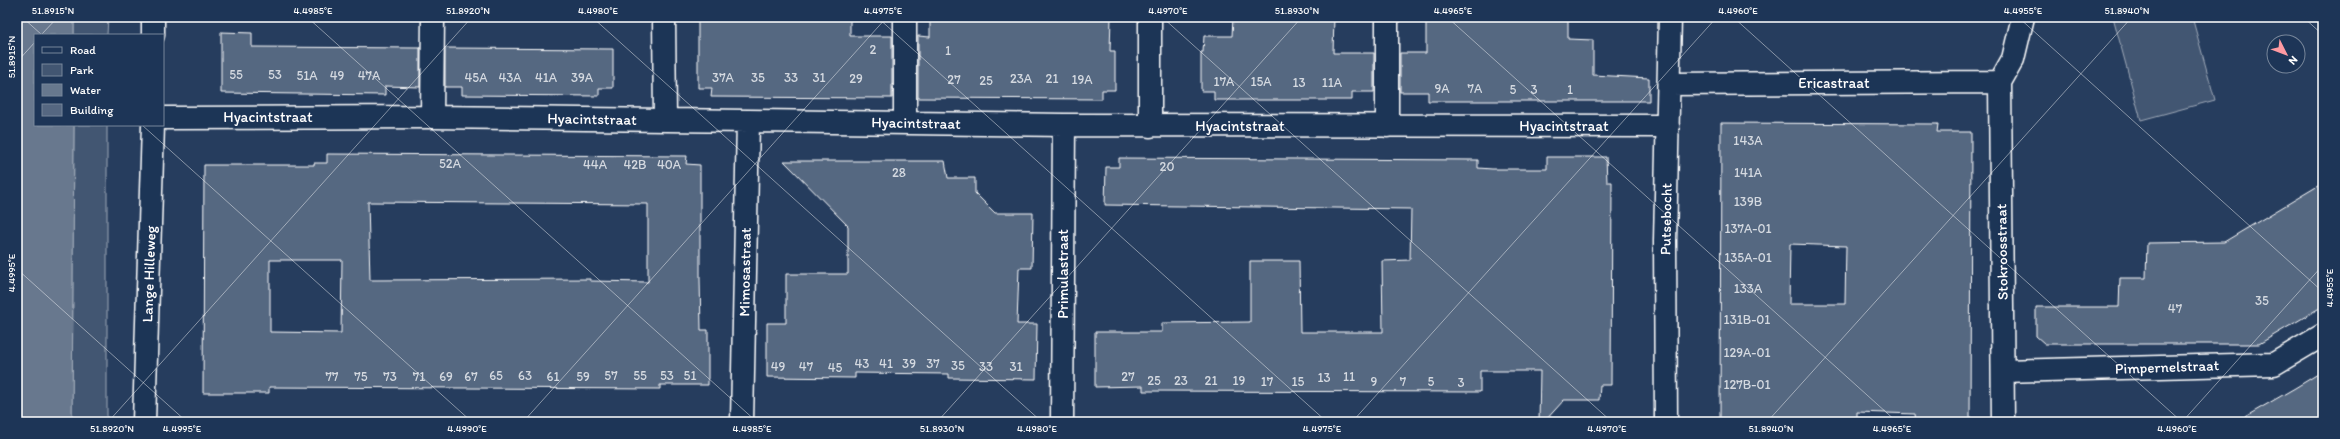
<svg xmlns="http://www.w3.org/2000/svg" width="2340" height="439" font-family="Itim,sans-serif">
<style>
.green{fill:#425672;stroke:#a0aab8}
.water{fill:#67788e;stroke:#a4aebb}
.building{fill:#556781;stroke:#fff;fill-rule:evenodd}
.lines{fill:none;stroke-linecap:round;stroke-linejoin:round}
.minor-casing{stroke:#fff;stroke-width:25}
.minor{stroke:#1d3557;stroke-width:22}
.ticks{fill:none;stroke:#fff;stroke-width:1;stroke-opacity:0.45}
.labels{text-anchor:middle;stroke-width:3;stroke-linejoin:round;paint-order:stroke}
.number-label{font-size:13px;fill:#d4d9e0}
.street-label{font-size:15px;fill:#fff;stroke:#1d3557}
.neatline{fill:none;stroke:#fff;stroke-width:1.5}
.ticks-label{font-size:10px;text-anchor:middle;fill:#fff}
</style>
<rect width="100%" height="100%" fill="#263d5e"/>
<filter id="ink" filterUnits="userSpaceOnUse"><feTurbulence type="fractalNoise" baseFrequency=".025" numOctaves="2"/><feDisplacementMap in="SourceGraphic" scale="8" xChannelSelector="R" yChannelSelector="G"/><feConvolveMatrix kernelMatrix="1 2 1 2 8 2 1 2 1" color-interpolation-filters="sRGB"/></filter>
<g filter="url(#ink)">
<path class="green" d="M74 17H108L107 35H74Z
M2113 17H2192L2215 100 2141 120Z
M74 125H107V422H72Z"/>
<path class="water" d="M17 17H74V35H35V125H74L72 422H17Z"/>
<path class="building" d="M698 17H850V36H892V98L711 97 712 88H698Z
M930 17H1111L1110 51H1115V90H1102V99L918 98V36L930 37Z
M1233 17H1334L1333 53H1374V92H1352V100H1214V91H1201V52H1203L1204 36H1232Z
M1426 17H1568V39L1593 40V75L1649 78V101H1428V92H1400V53H1426Z
M221 32 252 33V47L420 48V87L385 86V95L221 93Z
M445 48 613 49V88H599V96L462 95V87H445Z
M1721 123 1938 124 1937 132H1971L1970 422H1916L1915 414 1857 412V422H1720ZM1790 244 1846 246 1845 304H1789Z
M327 154 687 156 686 164 700 165V279L701 330H708V385H660V389L269 387V393H203L204 165H314V163H327ZM368 202 648 204V282L590 281V279L370 280ZM270 260H342L341 333 270 332Z
M1547 157H1606L1607 182H1612L1611 385H1600L1599 400H1564L1544 422H1539L1540 371H1480V392L1143 391V386L1095 387V332H1162V323L1250 322V261H1299L1300 332H1383L1382 261 1410 260 1411 209 1105 205 1106 167H1119V158L1478 160V168L1492 169H1547Z
M784 161H945L948 178H975V193L995 213H1033L1032 268H1019L1017 324H1037L1036 379 949 378V374L855 373V378L767 377V323H786V274H848V226Z
M2323 183V306L2259 344H2045L2036 336V307H2119L2120 278H2146L2147 243 2224 242Z
M2323 371V422H2236L2295 388Z"/>
<g class="lines">
<defs>
<path id="minor" d="M153 17V35
M664 17 665 120
M905 17V122
M1387 17V126
M2000 82 2003 422
M2000 82 2013 59 2023 17
M1669 84 2000 82
M432 117 433 17
M163 118 432 117 1064 125 1668 126
M1150 126V17
M2003 371 2274 364 2323 335
M144 422 153 125
M742 422 748 121
M1062 422 1064 125
M1666 422 1665 241 1670 17"/>
</defs>
<use href="#minor" class="minor-casing"/>
<use href="#minor" class="minor"/>
</g>
</g>
<path class="ticks" d="M22 17 42 35M307 17 757 422M592 17 1042 422M877 17 1327 422M1162 17 1612 422M1447 17 1897 422M1733 17 2182 422M2018 17 2323 292M2303 17 2323 35M41 35 58 17M17 62 35 42M142 125 472 422M17 269 187 422M108 422 472 17M523 422 887 17M937 422 1302 17M1352 422 1717 17M1767 422 2132 17M2182 422 2323 265"/>
<g class="labels">
<g class="number-label">
<text x="873" y="54">2</text>
<text x="948" y="55">1</text>
<text x="236" y="79">55</text>
<text x="275" y="79">53</text>
<text x="307" y="80">51A</text>
<text x="337" y="80">49</text>
<text x="369" y="80">47A</text>
<text x="476" y="82">45A</text>
<text x="510" y="82">43A</text>
<text x="546" y="82">41A</text>
<text x="582" y="82">39A</text>
<text x="723" y="82">37A</text>
<text x="758" y="82">35</text>
<text x="791" y="82">33</text>
<text x="819" y="82">31</text>
<text x="856" y="83">29</text>
<text x="1021" y="83">23A</text>
<text x="1052" y="83">21</text>
<text x="954" y="84">27</text>
<text x="1082" y="84">19A</text>
<text x="986" y="85">25</text>
<text x="1224" y="86">17A</text>
<text x="1261" y="86">15A</text>
<text x="1299" y="87">13</text>
<text x="1332" y="87">11A</text>
<text x="1442" y="93">9A</text>
<text x="1475" y="93">7A</text>
<text x="1513" y="94">5</text>
<text x="1534" y="94">3</text>
<text x="1570" y="94">1</text>
<text x="1748" y="145">143A</text>
<text x="450" y="168">52A</text>
<text x="595" y="169">44A</text>
<text x="635" y="169">42B</text>
<text x="669" y="169">40A</text>
<text x="1167" y="171">20</text>
<text x="899" y="177">28</text>
<text x="1748" y="177">141A</text>
<text x="1748" y="206">139B</text>
<text x="1748" y="233">137A-01</text>
<text x="1748" y="262">135A-01</text>
<text x="1748" y="293">133A</text>
<text x="2262" y="305">35</text>
<text x="2175" y="313">47</text>
<text x="1747" y="324">131B-01</text>
<text x="1747" y="357">129A-01</text>
<text x="862" y="368">43</text>
<text x="886" y="368">41</text>
<text x="909" y="368">39</text>
<text x="933" y="368">37</text>
<text x="958" y="370">35</text>
<text x="778" y="371">49</text>
<text x="806" y="371">47</text>
<text x="986" y="371">33</text>
<text x="1016" y="371">31</text>
<text x="835" y="372">45</text>
<text x="496" y="380">65</text>
<text x="525" y="380">63</text>
<text x="611" y="380">57</text>
<text x="640" y="380">55</text>
<text x="667" y="380">53</text>
<text x="690" y="380">51</text>
<text x="332" y="381">77</text>
<text x="361" y="381">75</text>
<text x="390" y="381">73</text>
<text x="419" y="381">71</text>
<text x="446" y="381">69</text>
<text x="471" y="381">67</text>
<text x="553" y="381">61</text>
<text x="583" y="381">59</text>
<text x="1128" y="381">27</text>
<text x="1349" y="381">11</text>
<text x="1324" y="382">13</text>
<text x="1154" y="385">25</text>
<text x="1181" y="385">23</text>
<text x="1211" y="385">21</text>
<text x="1239" y="385">19</text>
<text x="1267" y="386">17</text>
<text x="1298" y="386">15</text>
<text x="1374" y="386">9</text>
<text x="1403" y="386">7</text>
<text x="1431" y="386">5</text>
<text x="1461" y="387">3</text>
<text x="1747" y="389">127B-01</text>
</g>
<g class="street-label">
<text x="1834" y="88">Ericastraat</text>
<text x="268" y="122">Hyacintstraat</text>
<text transform="translate(592 119) rotate(1)" y="5">Hyacintstraat</text>
<text transform="translate(916 123) rotate(1)" y="5">Hyacintstraat</text>
<text x="1240" y="131">Hyacintstraat</text>
<text x="1564" y="131">Hyacintstraat</text>
<text transform="translate(1666 219) rotate(-89)" y="5">Putsebocht</text>
<text transform="translate(2002 252) rotate(-91)" y="5">Stokroosstraat</text>
<text transform="translate(745 272) rotate(-89)" y="5">Mimosastraat</text>
<text transform="translate(149 274) rotate(-88)" y="5">Lange Hilleweg</text>
<text transform="translate(1063 274) rotate(-90)" y="5">Primulastraat</text>
<text transform="translate(2167 367) rotate(-2)" y="5">Pimpernelstraat</text>
</g>
</g>
<rect width="2340" height="439" fill="none" stroke="#1d3557" stroke-width="44"/>
<rect x="34" y="34" width="130" height="92" fill="#1d3557" stroke="#77869a"/>
<rect x="42" y="47" width="20" height="6" fill="#1d3557" stroke="#77869a"/>
<text x="70" y="54" font-size="12" fill="#ffffff">Road</text>
<rect x="42" y="64" width="20" height="12" fill="#425672" stroke="#77869a"/>
<text x="70" y="74" font-size="12" fill="#ffffff">Park</text>
<rect x="42" y="84" width="20" height="12" fill="#67788e" stroke="#77869a"/>
<text x="70" y="94" font-size="12" fill="#ffffff">Water</text>
<rect x="42" y="104" width="20" height="12" fill="#556781" stroke="#77869a"/>
<text x="70" y="114" font-size="12" fill="#ffffff">Building</text>
<g transform="translate(2286 54) rotate(132)"><circle r="19" fill="#1d3557" stroke="#77869a"/>
<path d="M0-3L7 15L0 10L-7 15Z" fill="#ff9aa2"/>
<text y="-6" font-size="11" font-weight="bold" text-anchor="middle" fill="#ffffff">N</text>
</g>
<rect x="22" y="22" width="2296" height="395" class="neatline"/>
<g class="ticks-label">
<text x="53" y="14">51.8915°N</text>
<text x="313" y="14">4.4985°E</text>
<text x="468" y="14">51.8920°N</text>
<text x="598" y="14">4.4980°E</text>
<text x="883" y="14">4.4975°E</text>
<text x="1168" y="14">4.4970°E</text>
<text x="1297" y="14">51.8930°N</text>
<text x="1453" y="14">4.4965°E</text>
<text x="1738" y="14">4.4960°E</text>
<text x="2023" y="14">4.4955°E</text>
<text x="2127" y="14">51.8940°N</text>
<text transform="translate(11 57) rotate(-90)" y="4">51.8915°N</text>
<text transform="translate(11 273) rotate(-90)" y="4">4.4995°E</text>
<text transform="translate(2329 288) rotate(-90)" y="4">4.4955°E</text>
<text x="112" y="432">51.8920°N</text>
<text x="182" y="432">4.4995°E</text>
<text x="467" y="432">4.4990°E</text>
<text x="752" y="432">4.4985°E</text>
<text x="942" y="432">51.8930°N</text>
<text x="1037" y="432">4.4980°E</text>
<text x="1322" y="432">4.4975°E</text>
<text x="1607" y="432">4.4970°E</text>
<text x="1771" y="432">51.8940°N</text>
<text x="1892" y="432">4.4965°E</text>
<text x="2177" y="432">4.4960°E</text>
</g>
</svg>
